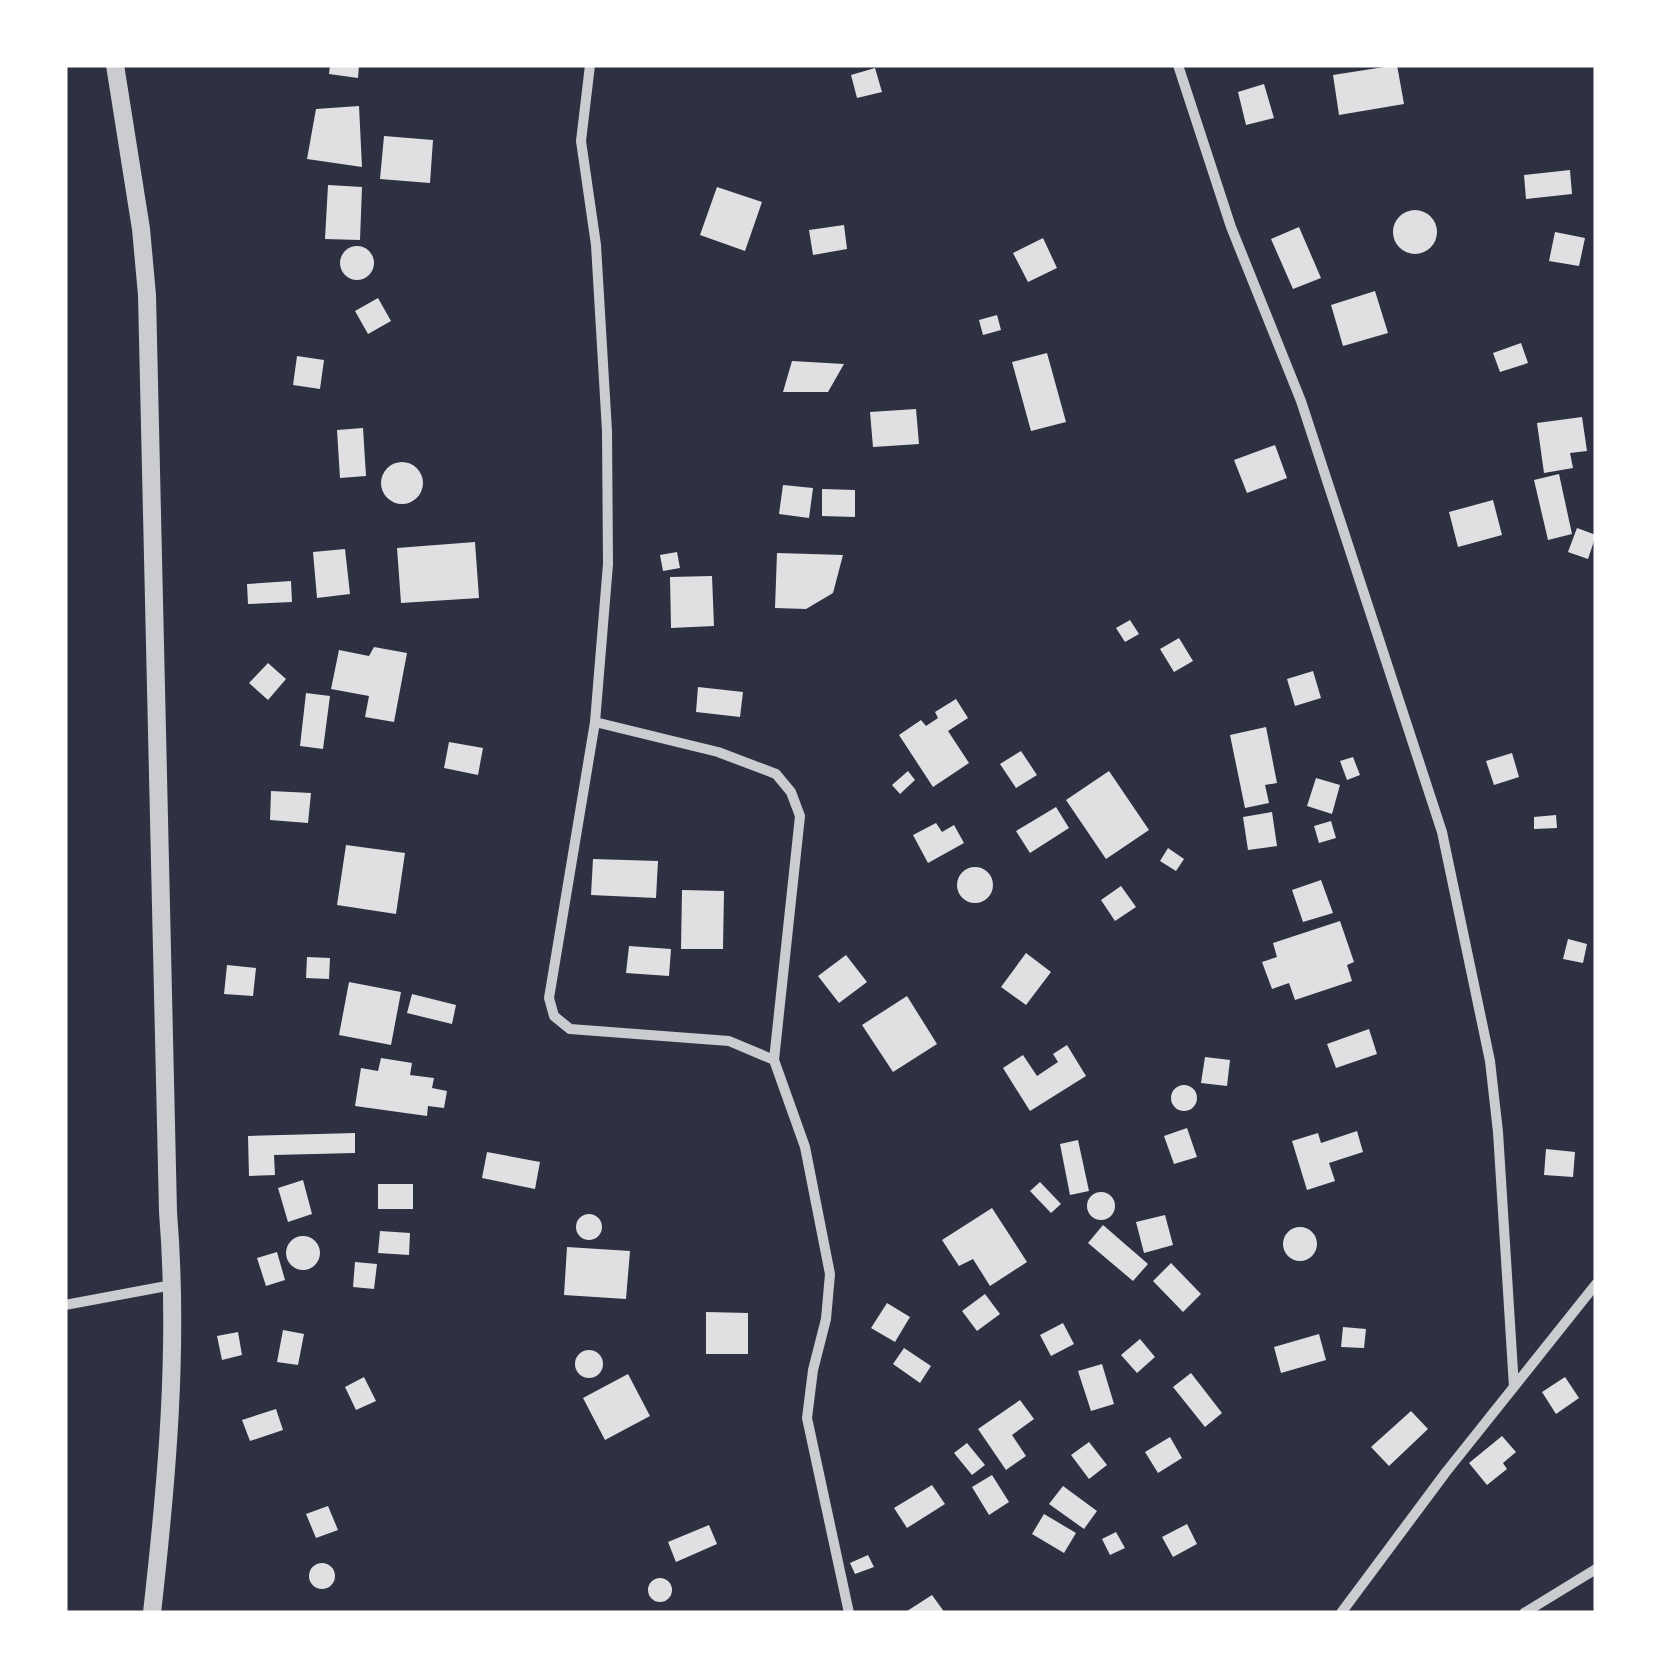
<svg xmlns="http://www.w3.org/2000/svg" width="1661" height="1678" font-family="'DM Sans',sans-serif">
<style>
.building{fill:#e0e0e3}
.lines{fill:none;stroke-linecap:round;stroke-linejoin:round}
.minor{stroke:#caccd0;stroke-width:10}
.tertiary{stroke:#caccd0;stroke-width:18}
</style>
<rect width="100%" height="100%" fill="#2d3142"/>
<path class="building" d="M330 65H359L358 78 329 74Z
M1397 65 1404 104 1339 115 1333 75Z
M875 68 882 92 857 98 851 75Z
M1264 84 1274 118 1246 125 1238 92Z
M359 106 362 167 307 159 316 109Z
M384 136 433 140 430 183 380 179Z
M1570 170 1572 194 1526 199 1524 175Z
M328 185 362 187 360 240 325 239Z
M717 187 762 202 745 251 700 235Z
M1393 232a22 22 0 1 1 44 0a22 22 0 1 1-44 0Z
M844 225 847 249 813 255 809 230Z
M1299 227 1321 278 1293 289 1271 239Z
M1555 232 1585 238 1579 266 1549 261Z
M1043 238 1057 268 1028 282 1013 253Z
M340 263a17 17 0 1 1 34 0a17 17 0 1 1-34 0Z
M1375 291 1388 333 1343 346 1331 305Z
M378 298 391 321 368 334 355 311Z
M997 315 1001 330 983 335 979 320Z
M1521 343 1528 363 1500 372 1493 353Z
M1047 353 1066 422 1031 431 1012 362Z
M297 356 324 360 320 389 293 385Z
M792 361 844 364 828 392H783Z
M916 409 919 444 873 447 870 412Z
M1582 417 1587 451 1570 453 1573 468 1544 473 1537 423Z
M363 428 366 476 340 478 337 430Z
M1275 445 1287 478 1247 493 1234 460Z
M381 483a21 21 0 1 1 42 0a21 21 0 1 1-42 0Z
M1559 474 1572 534 1548 540 1534 480Z
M783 485 813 488 809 518 779 514Z
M822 489 855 490V517L822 516Z
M1493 500 1502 535 1458 547 1449 512Z
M1577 528 1596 535 1588 559 1568 552Z
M475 542 479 598 401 603 397 548Z
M345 549 350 594 317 598 313 552Z
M677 552 680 568 663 571 660 555Z
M777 553 843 555 833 593 806 609 775 608Z
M712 576 714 626 671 628 670 577Z
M291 581 292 602 248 604 247 584Z
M1130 620 1139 634 1125 642 1116 628Z
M1179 638 1193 661 1174 672 1160 649Z
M374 647 407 653 394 722 365 717 369 696 331 689 339 650 369 656Z
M268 663 286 679 268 700 249 683Z
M1313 671 1321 698 1295 706 1287 679Z
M698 687 743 692 740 717 696 712Z
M306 693 330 696 323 749 300 746Z
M956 699 968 718 948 731 969 763 933 787 899 735 921 720 926 726 938 718 935 712Z
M1266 727 1277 783 1265 785 1269 803 1245 808 1230 735Z
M449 742 483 748 478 775 444 768Z
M1021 751 1037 775 1016 788 1000 764Z
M1512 753 1519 777 1494 785 1486 761Z
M1353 757 1360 775 1347 780 1340 761Z
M908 771 915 780 900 794 892 785Z
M1109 771 1149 830 1106 859 1066 800Z
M1316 778 1340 785 1332 814 1307 806Z
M271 791 311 793 308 823 270 820Z
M1056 807 1069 828 1030 853 1016 831Z
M1272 812 1277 846 1248 850 1243 817Z
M1556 815 1557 828 1534 829V817Z
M1331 821 1336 838 1319 843 1314 826Z
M936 823 942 832 954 825 964 843 928 863 913 835Z
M346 845 405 853 396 914 337 905Z
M1168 848 1184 859 1176 871 1160 861Z
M593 859 658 861 656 898 591 895Z
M957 885a18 18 0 1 1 36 0a18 18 0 1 1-36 0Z
M1321 880 1333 913 1303 922 1292 890Z
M1121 886 1136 907 1115 921 1101 900Z
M682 890 724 891 723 949H681Z
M1340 921 1354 962 1347 965 1352 981 1295 1000 1289 983 1272 989 1262 962 1277 957 1273 943Z
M1568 939 1587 944 1583 963 1563 959Z
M629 946 671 949 669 976 626 973Z
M1026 953 1051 972 1026 1005 1001 987Z
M846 955 867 982 839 1003 818 976Z
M307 957 330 958 329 979 306 978Z
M227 965 256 968 253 996 224 994Z
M349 982 401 992 391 1045 339 1035Z
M412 994 456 1005 452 1024 407 1013Z
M907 996 937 1044 893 1072 862 1025Z
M1369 1029 1377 1054 1336 1068 1327 1044Z
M1067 1045 1086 1076 1030 1111 1003 1068 1023 1055 1037 1076 1058 1062 1053 1054Z
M1205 1057 1230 1060 1227 1086 1201 1083Z
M381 1058 412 1063 410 1075 434 1078 432 1088 447 1091 444 1108 428 1106 427 1116 355 1106 361 1068 378 1071Z
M1171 1098a13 13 0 1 1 26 0a13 13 0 1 1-26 0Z
M1187 1128 1197 1157 1174 1164 1164 1136Z
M1357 1131 1363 1152 1329 1163 1335 1181 1307 1190 1292 1141 1318 1133 1321 1143Z
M355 1133V1153L274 1155 275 1175 249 1176 248 1136Z
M1078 1140 1089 1191 1070 1195 1060 1144Z
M1546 1149 1575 1152 1573 1177 1544 1175Z
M487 1152 540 1162 535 1189 482 1178Z
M303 1180 312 1214 288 1222 278 1188Z
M1040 1182 1061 1204 1051 1213 1030 1191Z
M378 1184H413V1209H378Z
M1087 1206a14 14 0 1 1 28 0a14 14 0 1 1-28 0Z
M992 1208 1027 1262 990 1286 973 1259 959 1266 942 1240Z
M576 1227a13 13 0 1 1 26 0a13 13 0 1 1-26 0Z
M1165 1215 1173 1245 1144 1253 1136 1222Z
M1103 1225 1148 1264 1133 1281 1088 1243Z
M1283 1244a17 17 0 1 1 34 0a17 17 0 1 1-34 0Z
M380 1231 410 1233 409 1255 378 1253Z
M286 1253a17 17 0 1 1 34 0a17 17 0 1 1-34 0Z
M567 1247 630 1251 626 1299 564 1295Z
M277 1252 285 1280 266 1286 257 1258Z
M355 1262 377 1264 374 1289 353 1287Z
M1171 1263 1201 1294 1183 1312 1153 1281Z
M985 1294 1000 1314 977 1331 962 1311Z
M887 1303 910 1317 895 1342 871 1328Z
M706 1312 748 1313V1354H706Z
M1063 1323 1074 1344 1051 1356 1040 1335Z
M1343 1327 1366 1329 1364 1348 1341 1347Z
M283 1330 304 1334 298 1365 277 1362Z
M238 1332 242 1355 222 1360 217 1336Z
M1319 1334 1326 1360 1281 1373 1274 1347Z
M1140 1339 1155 1357 1137 1373 1121 1355Z
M904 1348 931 1366 920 1383 893 1364Z
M575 1364a14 14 0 1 1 28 0a14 14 0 1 1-28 0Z
M1102 1364 1114 1404 1091 1411 1078 1371Z
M1191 1373 1222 1413 1205 1427 1173 1387Z
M628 1374 650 1416 605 1440 583 1398Z
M364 1377 376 1401 356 1410 345 1387Z
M1565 1377 1579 1398 1556 1414 1542 1392Z
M1020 1400 1034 1419 1012 1435 1026 1456 1006 1470 978 1429Z
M276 1409 283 1430 250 1441 242 1420Z
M1411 1411 1428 1429 1389 1466 1371 1447Z
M1502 1436 1516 1452 1503 1463 1507 1469 1487 1485 1469 1463Z
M1170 1437 1182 1458 1158 1473 1145 1452Z
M1089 1442 1107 1465 1089 1479 1071 1455Z
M967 1443 985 1465 972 1475 954 1453Z
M992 1475 1009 1502 989 1515 972 1487Z
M932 1485 945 1504 907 1528 894 1508Z
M1063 1486 1097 1511 1084 1529 1049 1504Z
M328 1506 338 1530 316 1538 306 1514Z
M1044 1514 1076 1533 1064 1553 1032 1534Z
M1187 1524 1197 1544 1173 1557 1162 1537Z
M709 1525 717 1544 676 1562 668 1542Z
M1116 1532 1125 1548 1110 1555 1102 1539Z
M868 1555 874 1567 855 1574 850 1563Z
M309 1576a13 13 0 1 1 26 0a13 13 0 1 1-26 0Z
M648 1590a12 12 0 1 1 24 0a12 12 0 1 1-24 0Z
M932 1595 945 1613H904Z"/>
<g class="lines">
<path class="minor" d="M590 65 581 141 596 245 607 431 608 564 595 722 549 998 554 1016 570 1029 729 1041 774 1060 805 1147 830 1274 826 1319 813 1370 807 1418 849 1613
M1178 65 1231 227 1301 401 1442 832 1490 1061 1498 1132 1514 1387
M595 722 718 752 776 774 791 792 800 816 774 1060
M65 1305 172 1285
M1341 1613 1446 1472 1596 1284
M1524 1613 1596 1569"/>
<path class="tertiary" d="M115 65 141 229 147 295 168 1212C179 1346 167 1480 152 1613"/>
</g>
<rect width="1661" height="1678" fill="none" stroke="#ffffff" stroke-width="135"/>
</svg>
